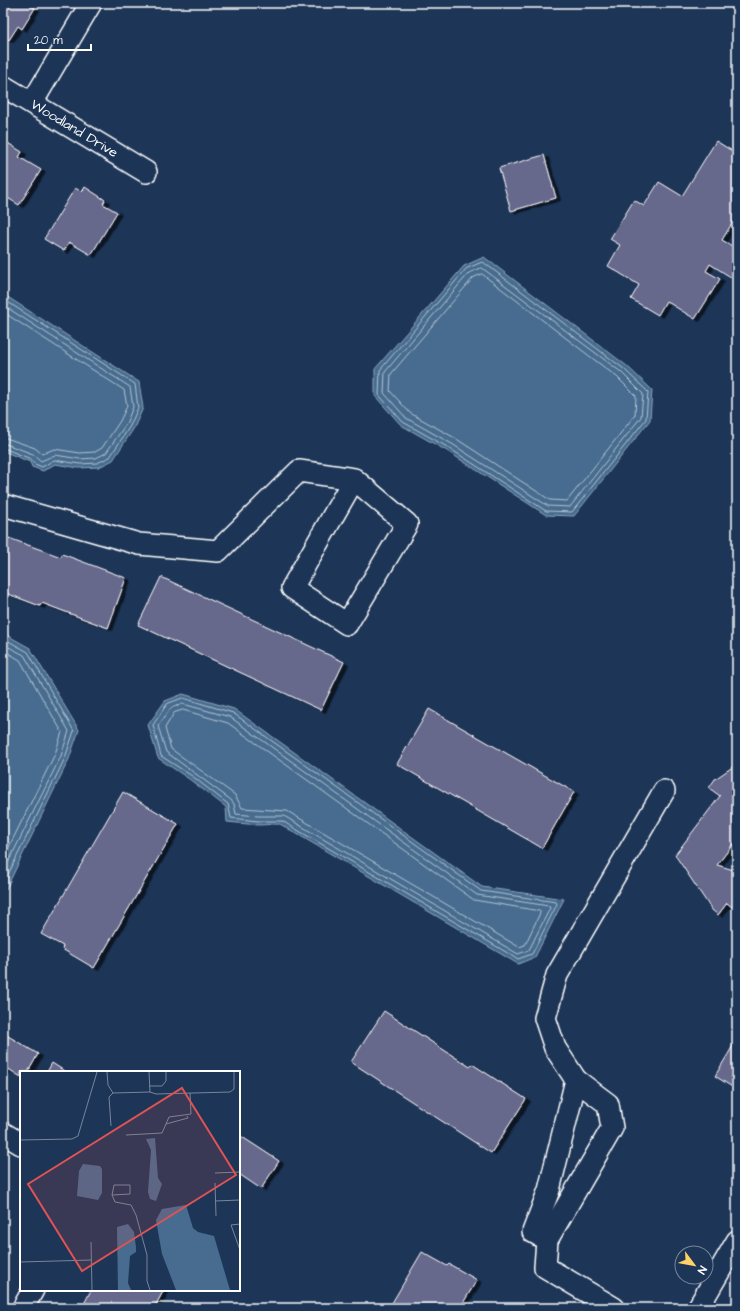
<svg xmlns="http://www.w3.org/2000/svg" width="740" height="1311" font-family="'Architects Daughter',sans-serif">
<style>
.water{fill:#476c8f;stroke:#91a7bc}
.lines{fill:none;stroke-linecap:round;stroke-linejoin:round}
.shore{stroke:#b5c4d2;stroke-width:1}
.building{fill:#66678c;stroke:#fff;filter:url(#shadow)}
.minor-casing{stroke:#fff;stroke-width:24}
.minor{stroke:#1d3557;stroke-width:21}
.labels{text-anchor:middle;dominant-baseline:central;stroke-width:3;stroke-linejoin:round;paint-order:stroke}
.street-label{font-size:14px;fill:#fff;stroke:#1d3557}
.inset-road{fill:none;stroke:#77869a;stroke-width:1}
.view{fill:#de5353;fill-opacity:0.15;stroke:#de5353;stroke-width:2}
.inset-edge{fill:none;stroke:#fff;stroke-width:2}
</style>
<defs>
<filter id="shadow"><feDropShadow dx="4.5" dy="2.5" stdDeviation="0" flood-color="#0009"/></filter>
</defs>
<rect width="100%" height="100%" fill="#1d3557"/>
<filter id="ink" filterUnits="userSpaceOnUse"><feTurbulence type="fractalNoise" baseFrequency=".025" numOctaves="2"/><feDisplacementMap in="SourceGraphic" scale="8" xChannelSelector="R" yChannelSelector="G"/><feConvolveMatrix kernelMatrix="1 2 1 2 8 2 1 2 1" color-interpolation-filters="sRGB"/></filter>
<g filter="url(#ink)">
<path class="water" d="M484 257 627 366 652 390 650 420 574 516 546 515 447 451 401 425 375 396V369L464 266Z
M3 294 139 382 143 408 134 428 113 460 99 467 79 468 55 464 43 471 32 467 30 462 3 451Z
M3 633 30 648 79 730 69 759 6 889H3Z
M183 694 234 709 482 887 564 899 535 957 518 964 280 824 258 825 227 822 226 807 189 779 158 758 148 725 165 701Z"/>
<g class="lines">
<path class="shore" d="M483 262 624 369 648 392 646 419 572 512 546 511 449 448 403 422 379 395 380 370 466 269Z
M482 268 621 372 643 394 641 417 570 507 548 506 452 444 406 418 384 393 385 372 469 273Z
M482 274 617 377 636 396 635 415 567 501 550 500 455 438 410 413 390 391 391 374 473 278Z
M3 299 135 384 138 408 130 426 110 457 97 463 80 464 54 460 42 467 35 464 31 459 3 448
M3 305 130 387 133 407 126 424 106 453 96 458 80 459 55 455 41 461 33 454 3 443
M3 312 124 390 127 406 120 421 102 448 95 452 80 453 54 449 42 454 35 448 3 437
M3 638 28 652 74 731 65 758 3 885
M3 644 24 655 69 731 61 756 3 873
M3 650 20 660 62 732 55 754 3 859
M183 698 233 713 481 891 556 902 557 904 532 954 518 959 282 821H258L231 818 228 804 192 776 161 756 153 725 167 704Z
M183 704 230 717 477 895 549 906 550 908 529 950 518 954 284 816H258L236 814 234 804 231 800 166 752 158 726 171 708Z
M183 710 228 723 474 900 540 911V913L525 945 519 947 287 811 242 808 235 795 171 749 165 728 174 713Z"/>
</g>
<path class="building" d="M3 3H31L30 5 35 8 22 29 18 26 9 40 3 36Z
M3 140 22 152 19 157 41 170 19 205 3 195Z
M716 141 737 154V215L722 240 737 249V281L710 264 706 271 720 279 695 319 666 301 658 315 631 299 639 285 608 266 620 245 610 239 634 200 644 206 659 182 682 196Z
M544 155 556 198 511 211 499 168Z
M85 187 105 200 103 204 117 212 91 255 69 242 64 251 44 239 75 188 82 192Z
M3 536 61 557 62 554 126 578 108 628 42 603 40 606 3 592Z
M161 577 344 662 321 710 138 625Z
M429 709 574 792 542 848 397 764Z
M737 764V839L717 865 737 871V911L727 903 718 915 712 910 675 855 720 796 709 788 715 779Z
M123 792 178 824 94 968 62 949 63 946 41 934Z
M384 1011 470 1067 472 1064 526 1099 491 1153 351 1062Z
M3 1033 38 1054 28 1072H21V1077L7 1068 3 1075Z
M737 1039V1090L715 1076Z
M52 1063 66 1072H47Z
M239 1135 279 1161 261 1189 239 1174Z
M422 1252 447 1266 449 1264 477 1280 460 1308H389Z
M91 1290H164L154 1308H82Z"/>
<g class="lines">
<defs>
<g id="minor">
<path id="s1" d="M3 86 146 172"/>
<path d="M32 103 91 3"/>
<path d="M3 505 139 544 218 551 299 471 354 479 407 524 347 624 292 588 354 479"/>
<path d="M3 1133 21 1144"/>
<path d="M547 1240 533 1232 549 1190 576 1080"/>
<path d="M23 1308 33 1290"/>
<path d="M614 1308 545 1267 547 1240 612 1128 608 1104 576 1080 555 1048 545 1018 557 975 664 791"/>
<path d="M698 1308 737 1241"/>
</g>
</defs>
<use href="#minor" class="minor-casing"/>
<use href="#minor" class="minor"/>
</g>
</g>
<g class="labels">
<g class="street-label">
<text stroke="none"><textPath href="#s1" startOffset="83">Woodland Drive</textPath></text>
</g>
</g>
<g transform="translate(20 1071)">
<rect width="220" height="220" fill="#1d3557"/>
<path d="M135 67 138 107 142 113 136 130 130 128 128 121 131 79 126 68ZM63 93 80 95 82 98V122L78 129 57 125 59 100ZM166 134 173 157 178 161 194 165 210 219H156L142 183 136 149 142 138ZM108 153 114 161 116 176V181L110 185 108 212 111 219H98L97 156Z" fill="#476c8f"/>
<path class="inset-road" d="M87 1 88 14 93 22 130 21 136 23 210 21 214 18V1M129 1 130 21M129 15H142L146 10V1M146 53 168 47 167 45M91 55 89 26 93 22M106 64 142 62 149 46 171 43 170 22M0 69 52 68 58 65 77 1M195 102 220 101M195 112 196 145M92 124 110 123V114H94L92 124 95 131 111 134 116 144 127 184V210L130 219M195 130 220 129M220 153 211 154 220 179M71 171 72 219M0 191 72 189"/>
<path class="view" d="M162 17 216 104 62 200 8 113Z"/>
<rect width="220" height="220" class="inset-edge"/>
</g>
<rect width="740" height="1311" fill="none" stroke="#1d3557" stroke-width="16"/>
<rect x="8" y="8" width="724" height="1295" fill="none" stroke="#fff" stroke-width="1.5" filter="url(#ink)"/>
<g transform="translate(694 1265) rotate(122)"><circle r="19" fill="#1d3557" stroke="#77869a"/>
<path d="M0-3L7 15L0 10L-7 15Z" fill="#ffd166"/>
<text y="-6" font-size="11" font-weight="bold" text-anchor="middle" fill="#ffffff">N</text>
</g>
<path d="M28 44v6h63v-6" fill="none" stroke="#ffffff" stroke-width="2"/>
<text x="34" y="44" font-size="12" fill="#ffffff" stroke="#1d3557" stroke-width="3" paint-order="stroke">20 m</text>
</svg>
